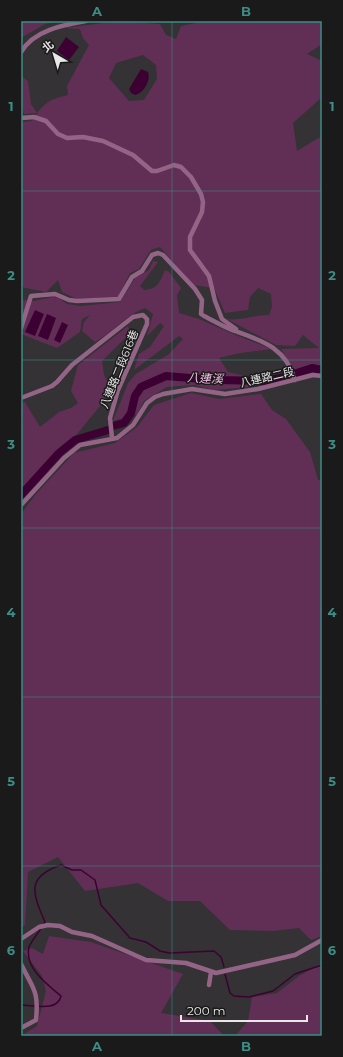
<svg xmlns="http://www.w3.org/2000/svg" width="343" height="1057" font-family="Montserrat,'Noto Sans TC',sans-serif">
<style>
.green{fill:#612f55;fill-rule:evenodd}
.water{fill:#3d0033}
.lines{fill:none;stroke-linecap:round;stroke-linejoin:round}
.stream{stroke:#3d0033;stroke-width:1.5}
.river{stroke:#3d0033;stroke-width:8}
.minor{stroke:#946487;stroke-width:4.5}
.grid{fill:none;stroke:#3b8d86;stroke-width:1;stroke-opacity:0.55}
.labels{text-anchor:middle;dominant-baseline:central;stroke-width:3;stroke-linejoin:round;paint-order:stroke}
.street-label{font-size:11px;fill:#e9e7e8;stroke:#1b1a1b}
.water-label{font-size:12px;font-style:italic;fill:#f4bae4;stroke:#1b1a1b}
.neatline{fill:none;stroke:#3b8d86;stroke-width:1.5}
.grid-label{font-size:13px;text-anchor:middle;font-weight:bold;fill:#3b8d86}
</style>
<rect width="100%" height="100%" fill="#343234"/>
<path class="green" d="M21 21H60L45 24 21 38Z
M118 21 160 24 166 35 176 39 181 26 206 21H322V44L307 54 322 61V97L293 123 297 151 322 136V368L313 364 294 370 281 349 319 348 303 335 295 346 276 345 227 319C241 321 254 315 269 315L272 307 271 294 258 288 250 297 248 310 225 313 214 288 193 285 160 247 151 250 139 269 130 273 118 297 77 299 62 292 58 280 46 292 21 287V122L32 121C44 103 47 100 68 95L67 86 89 45 83 38 80 29 65 28ZM143 55 156 65 157 79 144 100 129 101 109 78 116 63Z
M21 76 28 81 31 104 37 113 24 114 21 106Z
M153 261 158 262 140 286 144 290C158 289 160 282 165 270L169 272 181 288 177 295 179 313 199 319 238 336 272 349 240 353 219 358 228 372 248 377V387L214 390 194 385 167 387 144 401 137 414 113 421 128 383 136 374 169 354 183 339 179 336 134 370 139 354 150 347 164 326 160 323 147 336 153 314 145 308C126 315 113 332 95 342L82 331 84 322 90 315 82 319 80 332 57 348 21 334V300L34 301 53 297 59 298 67 304 81 306 120 302 135 278 149 270Z
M128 326 130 333 102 361 104 375 112 391 78 433 54 456 21 491V422H23L21 403 25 402 40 427 59 412 71 408 78 403 71 391 78 365Z
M191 393 219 399 261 394 272 410 286 419 310 452 318 480H322V936L311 940 299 928 273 931 230 930 200 901H168L138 883 85 891 58 857 28 872 25 925 21 927V514L36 494 74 453 115 443 137 427 154 405Z
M49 936 91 942 183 974 161 1013 210 1021 224 1036H21L37 1026 46 991 42 976 23 951 32 948 43 954Z
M322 963V1036H235L248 1021 252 997 277 993 299 976Z"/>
<path class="water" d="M66 37 79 47 69 60 57 51Z
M141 69 148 72C151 80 144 93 135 95L131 93 129 89Z
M35 310 44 314 35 336 25 332Z
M47 314 56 318 48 340 38 336Z
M62 322 68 325 60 343 54 340Z"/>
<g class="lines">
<path class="stream" d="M43 925 45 922C33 894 25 877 61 865L72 870H81L95 880 101 905 130 938 146 942 160 951 169 953 214 951 221 957 224 967
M225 974 230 993 234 996 249 997 273 991 295 974 322 965
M21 1005C33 1005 58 1012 61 996 48 985 24 968 29 947 31 941 38 934 41 928"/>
<path class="river" d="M113 426 124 423 131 413 135 396 141 387 166 376 215 380 265 381 285 377 312 368 322 370
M21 495 59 453 75 440 108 430"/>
<path class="minor" d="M21 52C34 30 63 25 86 21
M21 118 34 117 46 121 58 134 67 138 83 137 103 141 133 155 152 171H157L174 165 181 167 191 177 201 194 203 202 202 212 190 237V250L209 276 215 301 222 319 236 329
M21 328 31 296 55 294 69 300 77 301 119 299 132 277 142 271 152 255 158 253 163 255 195 289 202 300 201 314 204 316C214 321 225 328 235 331 263 341 286 348 295 380
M21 398 52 386 57 382 72 365 133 317 143 315 147 319V324L118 390 110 418 112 438
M21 505 64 458 80 445 117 438 133 425 147 403 155 397 163 394 192 389 225 394 258 389 313 375 322 376
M21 939 39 927 48 925 60 926 72 932 92 936 146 960 186 963 216 973 295 955 322 940
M21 964C33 989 39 990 36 1020L21 1028
M209 985 211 972"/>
</g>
<path class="grid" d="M172 21V1036M21 191H322M21 360H322M21 528H322M21 697H322M21 866H322"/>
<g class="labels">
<g class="street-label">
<text transform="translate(119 369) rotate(-68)">八連路二段616巷</text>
<text transform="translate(267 377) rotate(-13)">八連路二段</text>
</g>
<g class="water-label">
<text transform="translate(205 378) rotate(3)">八連溪</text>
</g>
</g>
<rect width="343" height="1057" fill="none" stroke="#1b1a1b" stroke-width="44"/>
<g transform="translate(54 54) rotate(322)" stroke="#1b1a1b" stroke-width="3" paint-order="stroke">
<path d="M0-3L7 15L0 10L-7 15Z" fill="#e9e7e8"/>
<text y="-6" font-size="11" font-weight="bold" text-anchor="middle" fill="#e9e7e8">北</text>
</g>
<path d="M181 1015v6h126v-6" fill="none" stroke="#e9e7e8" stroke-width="2"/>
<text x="187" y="1015" font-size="12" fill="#e9e7e8" stroke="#1b1a1b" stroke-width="3" paint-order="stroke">200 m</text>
<rect x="22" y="22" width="299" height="1013" class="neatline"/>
<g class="grid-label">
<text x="97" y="16">A</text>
<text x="246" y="16">B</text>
<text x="11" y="111">1</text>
<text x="332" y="111">1</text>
<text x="11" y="280">2</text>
<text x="332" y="280">2</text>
<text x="11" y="449">3</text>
<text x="332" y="449">3</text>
<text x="11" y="617">4</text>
<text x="332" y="617">4</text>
<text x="11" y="786">5</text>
<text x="332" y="786">5</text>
<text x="11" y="955">6</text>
<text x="332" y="955">6</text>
<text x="97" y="1051">A</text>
<text x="246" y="1051">B</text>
</g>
</svg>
